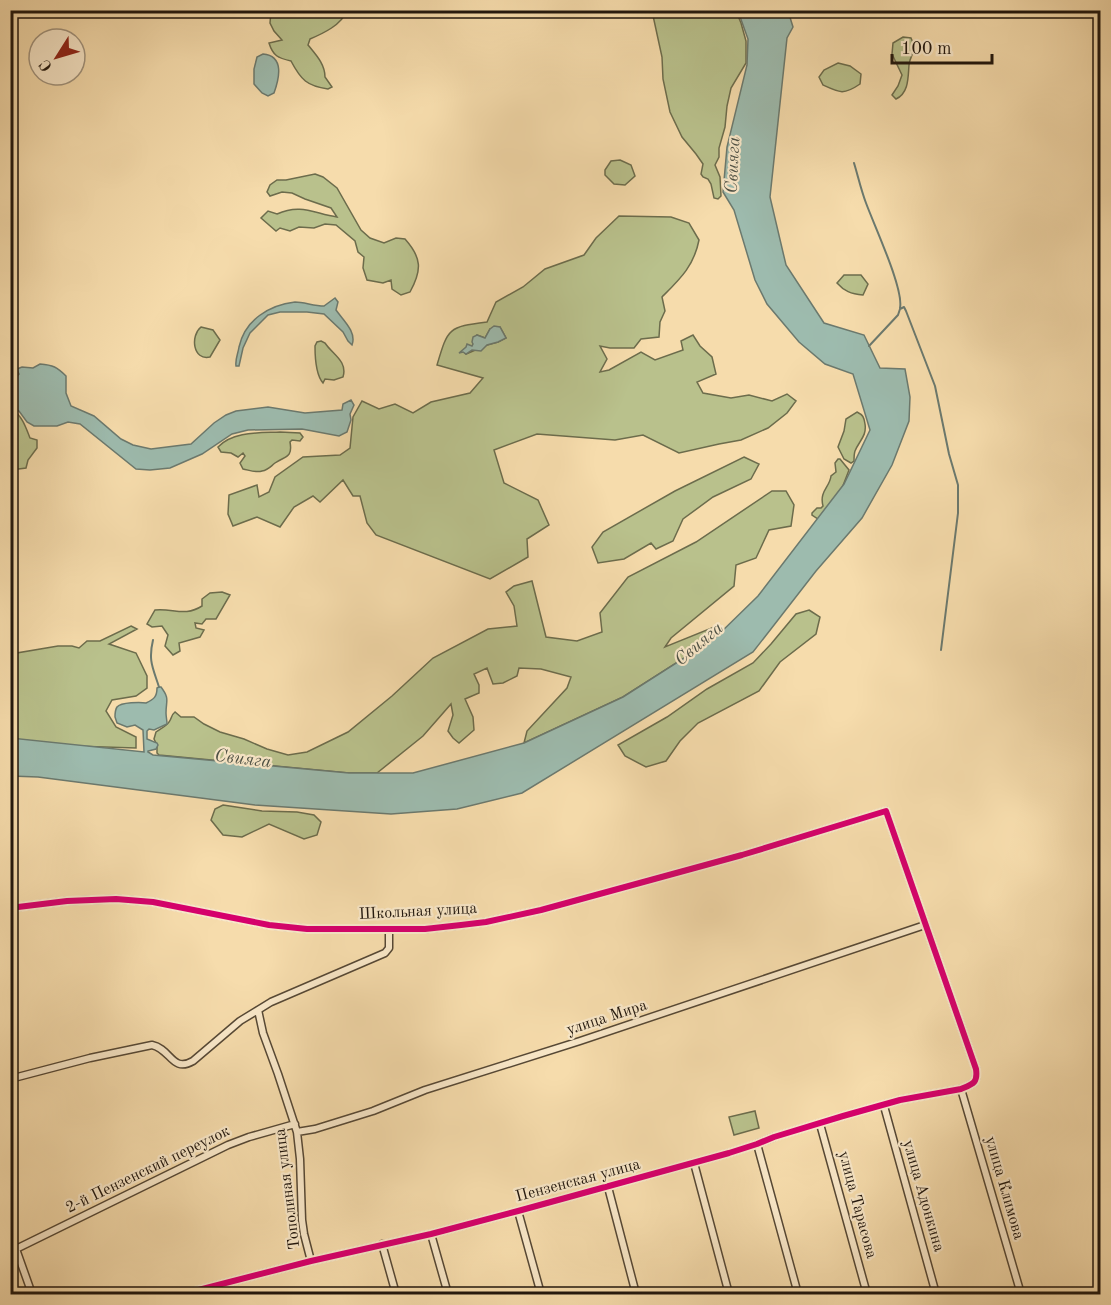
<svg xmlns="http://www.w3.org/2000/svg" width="1111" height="1305" font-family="'Old Standard TT',serif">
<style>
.green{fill:#b9c18c;stroke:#6c6c4c;stroke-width:1.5;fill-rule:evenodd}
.water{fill:#9dbbae;stroke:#6b796e;stroke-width:1.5}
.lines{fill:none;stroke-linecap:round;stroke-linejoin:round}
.stream{stroke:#6b796e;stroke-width:2}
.street-casing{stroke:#564835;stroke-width:9}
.street{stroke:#f9e8c9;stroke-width:6}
.cycleway-casing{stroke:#f9e8c9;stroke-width:10}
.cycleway{stroke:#d6006c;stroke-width:6}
.labels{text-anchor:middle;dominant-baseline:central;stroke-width:4.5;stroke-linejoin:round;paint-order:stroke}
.street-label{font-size:16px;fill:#20160d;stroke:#f9e8c9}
.water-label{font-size:18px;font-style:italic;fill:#4c5045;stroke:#f9e8c9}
</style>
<rect width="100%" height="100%" fill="#f6dcac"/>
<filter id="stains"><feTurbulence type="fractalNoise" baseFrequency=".00333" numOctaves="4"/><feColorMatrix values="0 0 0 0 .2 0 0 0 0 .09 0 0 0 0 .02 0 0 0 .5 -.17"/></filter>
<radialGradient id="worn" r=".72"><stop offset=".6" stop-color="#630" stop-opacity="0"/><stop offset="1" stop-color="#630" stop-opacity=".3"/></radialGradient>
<path class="green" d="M271 11H347C341 25 324 33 310 39L308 45C316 55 325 64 325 77L332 87 328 89C307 86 301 80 291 61 278 58 273 56 269 43L282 40 274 31 270 23Z
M652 11H736L741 23 746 41V63L731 88 727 106 725 127 719 148V157L715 165 720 177 721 196 718 199 714 198 711 184 708 179 703 177 701 174 703 164 696 154 682 137 670 112 663 79 662 57Z
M903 37 911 38C918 51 910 54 909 65 908 77 909 93 896 99L892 95 898 86 902 75 892 54 893 43Z
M838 63 850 66 861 74 860 84C844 95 840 93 823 85L819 77 824 70Z
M620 160 631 165 635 176 625 185 614 184 605 175V170L611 161Z
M315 174 323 177 337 188 361 230 370 238 384 243 396 238 405 239C422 258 422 270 410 292L401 295 392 289 391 280 383 283 367 280 363 268 364 257 358 252 355 241 336 225 325 224 314 228 299 227 290 231 280 228 276 231 261 218 268 211 277 214C301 203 315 214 337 217L331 208 305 199 292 193 282 192 270 196 267 192 270 185 277 180H286Z
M619 216 671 217 689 223 699 240C694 266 680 279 662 297L665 311 660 322 659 337 641 339 634 348H610L600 346 607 359 600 372 609 370 641 352 655 360 683 350 681 341 693 335 700 346 712 357 716 374 697 382 703 393 731 398 749 395 772 401 787 394 796 401 787 413 768 428 741 440 719 444 679 453 643 435 615 440 537 434 494 450 504 483 538 500 549 525 527 539 528 557 490 579 376 535 367 523 360 496H353L343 480 320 502 313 496 294 507 280 527 257 517 233 526 228 514 229 495 257 485 259 497 269 492 275 477 303 457 340 455 350 448 353 417 362 401 379 409 395 404 413 413 431 402 470 393 483 378 437 365C448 328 448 327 487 322L496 302 523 287 545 269 584 255 596 238ZM500 327 506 338 498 342 487 345 466 354 463 351 469 346 472 347 477 335 485 338 490 329Z
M844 275H861L868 284 863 295C851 294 844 291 837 283Z
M201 327 213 330 220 340 210 357C193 361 190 336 201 327Z
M321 341 325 343C332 354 348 361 343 377L334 380 325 379 323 383C316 375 315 357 315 346L317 342Z
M11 408C22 416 25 425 30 438L37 440V448L28 460 26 468 11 470Z
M857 412C863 415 864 417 865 424 867 436 859 441 855 451 854 454 854 458 854 461L851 463 844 459 838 447 844 431 846 419Z
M280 432 300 433 303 437 300 441 292 440 290 442C293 458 285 456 275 463 270 467 268 470 262 471 256 473 249 470 243 469L240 463 245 456 243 453 238 457 231 453 221 452 218 447C233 431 260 433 280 432Z
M744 457 759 464 751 479 713 497 683 519 673 541 656 549 651 543 624 559 598 563 592 547 603 532 675 491Z
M838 459H840L849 470 839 496 818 519 812 515V513L817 508H821L823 506C819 491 830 487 831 476L836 472 835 463Z
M772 491H786L794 505 791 526 769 530 756 558 736 565 734 586 671 638 665 647 719 625 714 639 623 697 524 743 527 731 567 688 571 677 541 669 519 668 517 676 503 683 493 684 487 668 474 674 479 685V693L465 699 473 717 474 730 459 743 453 738 448 731 453 715 451 704 423 736 377 773H349L159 755 157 753V745L154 739 156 732C160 729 167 726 169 722 172 718 171 715 175 712L181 717H194L204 724 220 732 244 739 267 749 288 755 307 752 348 732 392 696 433 658 488 629 517 626 514 606 506 592 514 586 532 581 546 637 577 641 602 632 600 613 628 577 696 542Z
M222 592 230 595 216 619H206L202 624 195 623 196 628 204 630 200 637 179 643 180 651 173 655 165 646 168 635 162 626 152 627 147 624 155 610C173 608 185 617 202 606V599L210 593Z
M809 610 820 617 816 634 780 662 759 691 698 723 680 741 666 761 646 767 625 756 618 745 667 717 707 689 753 663 771 644 796 614Z
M131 626 137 629 109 644 136 653 147 676V688L136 696 112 700 106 711 116 727 136 737V748L11 744V654L58 646H72L79 648 87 641H100Z
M223 805 262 811 297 812 314 815 321 822 317 835 304 839 269 824 242 837 223 835 211 820 215 809Z
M755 1111 759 1128 734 1135 729 1117Z"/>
<path class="water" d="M738 11H788L793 27 787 38 770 197 786 265 824 323 864 335 880 368 905 369 910 397 909 421 892 465 862 518 816 571 753 652 522 793 457 809 391 814 255 805 38 777 11 776V738L144 752 143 730 135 725 127 727 117 723 115 717C115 714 115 710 117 707 121 702 141 702 146 703 154 699 157 697 157 688L159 687H161C170 699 166 700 166 713 166 717 167 720 167 724L154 730 149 729 147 731V739L157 743 158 745 156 749 148 751V752L153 755 349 773H413L524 743 623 697 714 639 758 596 844 484 870 430 853 374 825 364 799 342 767 304 755 280 734 210 723 192 727 147 747 65 748 39Z
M263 54C285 56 279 79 274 93L268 96 262 93 254 84V69L257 57Z
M335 298 338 302 336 310C343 320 357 332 352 345L348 341 343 332 324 314 307 312H280L268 315 250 333 243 348 239 366H236C235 359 238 354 239 347 245 320 269 305 295 302 304 302 314 306 324 306Z
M494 326 500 327 506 338 498 342 487 345 481 351 472 350 466 354 463 352 459 353 466 347 467 344 472 346 473 344 472 342 473 337 477 335 485 338 490 329Z
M40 364C53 365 57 367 66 376V393L71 406 94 416 121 439 133 445 151 449 191 444 214 423 226 415 236 411 268 407 305 413 342 410 343 404 351 400 354 405 350 414 351 420 347 432 339 436 302 429 248 430 232 434 202 454 170 468 150 470 136 469 80 424 68 422 57 426H34L27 422 19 411 11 406V383L19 374 17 369 22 367 33 368Z"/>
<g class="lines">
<path class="stream" d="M854 163C858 176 861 190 866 203 874 225 904 289 900 308
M869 346 898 315 900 309 904 307 906 311 935 386 949 454 958 485V513L941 650
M153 640C148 661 153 668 159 687"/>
<defs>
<path id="street" d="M10 908 67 901 116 899 153 902 269 925 307 929H425L461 925 486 922 541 910 742 855 886 811 976 1069C978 1083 973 1084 961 1089L900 1100 843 1116 774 1137 757 1144 729 1153 518 1211 431 1234 311 1261 183 1294
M258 1010 263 1033 278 1074 297 1132 300 1159 302 1220 304 1234 311 1261
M10 1079 90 1058 152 1045C171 1049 172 1073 193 1061L240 1021 271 1002 385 953 389 948V929
M961 1089 1021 1294
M884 1106 936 1294
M820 1124 867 1294
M297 1132 315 1129 373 1111 425 1090 580 1041 925 925
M757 1144 798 1294
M694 1163 729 1294
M608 1187 636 1294
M518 1211 541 1294
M431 1234 448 1294
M382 1244 396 1294
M32 1294 16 1249 228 1145 249 1137 295 1124"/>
</defs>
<use href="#street" class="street-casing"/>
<use href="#street" class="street"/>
<defs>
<path id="cycleway" d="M10 908 67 901 116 899 153 902 269 925 307 929H425L461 925 486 922 541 910 742 855 886 811 976 1069C978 1083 973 1084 961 1089L900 1100 843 1116 774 1137 757 1144 729 1153 518 1211 431 1234 311 1261 183 1294"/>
</defs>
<use href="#cycleway" class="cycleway-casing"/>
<use href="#cycleway" class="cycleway"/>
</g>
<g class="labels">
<g class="street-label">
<text transform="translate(418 912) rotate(-3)">Школьная улица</text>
<text transform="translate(607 1018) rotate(-18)">улица Мира</text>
<text transform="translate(148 1170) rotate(-26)">2-й Пензенский переулок</text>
<text transform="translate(578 1181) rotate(-15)">Пензенская улица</text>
<text transform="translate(1004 1188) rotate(74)">улица Климова</text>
<text transform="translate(288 1189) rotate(-97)">Тополиная улица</text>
<text transform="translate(923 1196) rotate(74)">улица Адонкина</text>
<text transform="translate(857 1205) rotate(75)">улица Тарасова</text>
</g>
<g class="water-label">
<text transform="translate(733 165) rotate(-87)">Свияга</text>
<text transform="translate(699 644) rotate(-40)">Свияга</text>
<text transform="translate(243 759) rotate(7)">Свияга</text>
</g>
</g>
<rect width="1111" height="1305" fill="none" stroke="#f6dcac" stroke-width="36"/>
<rect x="12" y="12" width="1087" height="1281" fill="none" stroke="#20160d" stroke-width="3"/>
<rect x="18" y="18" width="1075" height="1269" fill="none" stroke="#20160d" stroke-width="1.5"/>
<g transform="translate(57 57) rotate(233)"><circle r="28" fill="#f9e8c9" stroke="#a2947e" stroke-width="1.5"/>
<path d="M0-4.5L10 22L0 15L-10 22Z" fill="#8f2418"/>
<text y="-9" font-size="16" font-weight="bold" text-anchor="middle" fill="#20160d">С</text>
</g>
<path d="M892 54v9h100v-9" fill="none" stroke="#20160d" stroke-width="3"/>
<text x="901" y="54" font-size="18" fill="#20160d" stroke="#f9e8c9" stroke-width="4.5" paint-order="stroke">100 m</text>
<rect width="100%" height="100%" filter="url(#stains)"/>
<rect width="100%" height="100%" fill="url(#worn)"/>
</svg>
